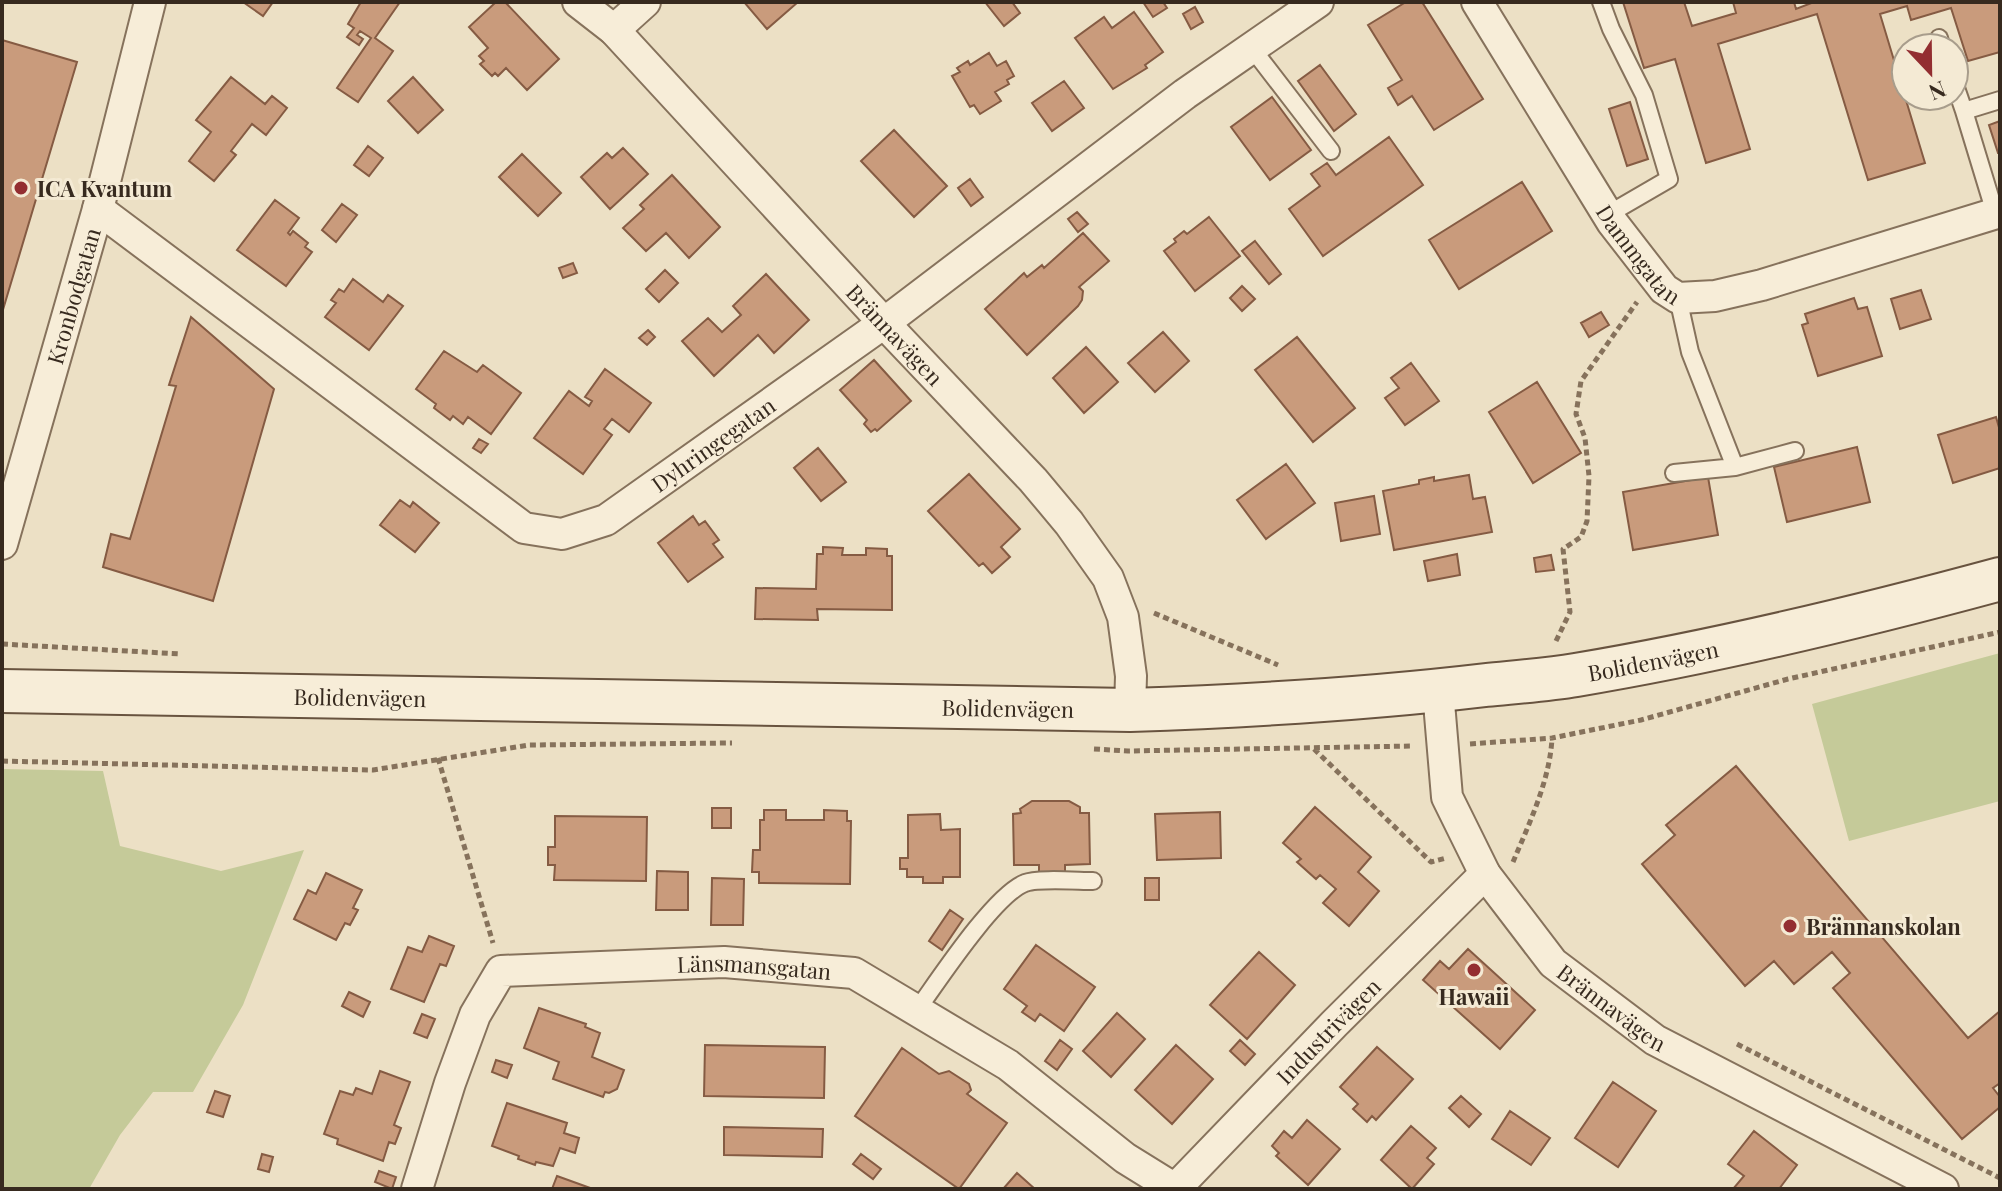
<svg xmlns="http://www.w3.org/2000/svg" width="2002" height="1191" font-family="'Playfair Display',serif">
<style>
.green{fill:#c5ca99}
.building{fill:#c99b7c;stroke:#855b43;stroke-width:2}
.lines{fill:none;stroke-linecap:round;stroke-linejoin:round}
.lane-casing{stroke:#86725c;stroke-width:20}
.street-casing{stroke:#86725c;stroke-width:34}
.secondary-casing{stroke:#68533f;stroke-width:46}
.path{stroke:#86725c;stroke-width:5;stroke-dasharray:6 4;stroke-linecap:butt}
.lane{stroke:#f7edd8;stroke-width:16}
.street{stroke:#f7edd8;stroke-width:30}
.secondary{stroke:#f7edd8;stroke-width:42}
.poi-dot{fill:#932e31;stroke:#f4ead4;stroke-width:3}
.labels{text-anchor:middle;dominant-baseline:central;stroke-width:6;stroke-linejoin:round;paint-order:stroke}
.poi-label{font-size:22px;font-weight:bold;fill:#372a1f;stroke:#f4ead4;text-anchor:start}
.street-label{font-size:22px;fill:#372a1f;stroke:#f4ead4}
</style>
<rect width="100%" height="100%" fill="#ece0c5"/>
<path class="green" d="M2000 653V801L1849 841 1812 704Z
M2 769 103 771 120 846 221 871 304 850 243 1005 193 1092H153L120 1135 89 1189H2Z"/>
<path class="building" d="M243 2H273L263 16Z
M361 2H400L375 38 393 51 358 102 337 88 371 38 360 31 357 35 363 39 359 45 347 37 354 28 348 24Z
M496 2H505L559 59 527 90 506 68 498 76 495 73 492 76 480 64 484 61 479 56 488 48 469 27Z
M744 2H798L767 29Z
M985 2H1012L1020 13 1004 26Z
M1143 2H1163L1167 8 1153 17Z
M1406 2H1422L1483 99 1434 130 1412 96 1398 105 1388 88 1402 80 1368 25Z
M1623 2H1684L1692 26 1736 13 1733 2H1794L1796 9 1814 2H2000V52L1968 61 1951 8 1911 20 1907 6 1880 14 1925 163 1868 180 1817 14 1718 44 1750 149 1706 163 1675 59 1644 68Z
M1195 7 1203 22 1191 29 1183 14Z
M1134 12 1163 52 1145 65 1147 68 1113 89 1075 38 1104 17 1112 28Z
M2 40 77 62 2 313Z
M989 53 997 66 1006 61 1014 76 1007 80 1009 84 995 92 1001 101 980 114 974 105 970 107 952 76 960 72 957 68 968 61 970 65Z
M1320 65 1356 114 1334 131 1298 81Z
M231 77 265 104 272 96 287 108 266 135 252 124 231 151 236 155 214 181 189 161 211 132 196 120Z
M413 77 443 110 418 133 388 101Z
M1064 81 1084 108 1052 131 1032 103Z
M1272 97 1311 150 1270 180 1231 127Z
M1630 102 1648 159 1627 166 1609 109Z
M2000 121V153H1998L1989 125Z
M894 130 947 186 914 217 861 161Z
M1389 137 1423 185 1323 256 1289 209 1320 186 1311 174 1327 163 1336 175Z
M368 146 383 158 369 176 354 165Z
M623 148 648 174 610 209 581 177 607 153 612 158Z
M522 154 561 193 538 216 499 177Z
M672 175 720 227 689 258 666 233 646 251 623 228 644 209 640 205Z
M970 179 983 197 971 206 958 188Z
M1522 182 1552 231 1459 289 1429 240Z
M275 200 299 218 288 233 290 235 293 231 308 243 305 247 312 252 286 286 237 250Z
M342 204 357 215 336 242 322 230Z
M1077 212 1088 224 1078 232 1068 219Z
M1209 217 1240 256 1195 291 1164 251 1176 242 1174 239 1184 231 1187 234Z
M1083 233 1109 261 1079 287 1083 291 1082 300 1078 306 1027 355 985 309 1024 273 1027 277 1042 265 1044 268Z
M1255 241 1281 274 1269 284 1242 251Z
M573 263 577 273 563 278 559 268Z
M665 270 678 283 659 302 646 289Z
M766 274 809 320 774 353 758 335 714 376 682 341 708 318 722 332 741 315 733 306Z
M353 279 383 302 388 295 403 306 369 350 325 317 336 303 331 300 339 289 344 292Z
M1242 286 1255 299 1242 311 1230 298Z
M1921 290 1931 319 1900 329 1891 299Z
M1854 298 1858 309 1867 307 1882 356 1818 376 1802 325 1808 323 1805 314Z
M1601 312 1609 325 1589 337 1581 323Z
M191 317 274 389 213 601 103 567 111 534 130 539 176 386 169 385Z
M648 330 655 337 647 345 639 338Z
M1163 332 1189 361 1155 392 1128 363Z
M1297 337 1355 408 1313 442 1255 370Z
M1086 347 1118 382 1084 413 1053 378Z
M444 351 477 372 483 365 521 393 491 434 468 417 463 424 453 416 450 420 434 408 436 404 416 389Z
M874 360 911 401 877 431 875 429 871 432 864 424 867 420 840 390Z
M1411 363 1439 401 1405 425 1385 398 1399 388 1391 378Z
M605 369 651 403 629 432 612 419 604 429 612 435 583 474 534 438 569 391 589 406 592 401 585 397Z
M1537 382 1581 453 1533 483 1489 412Z
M1996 417 2000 431V468L1953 483 1938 435Z
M479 439 488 444 481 453 473 448Z
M1857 447 1870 502 1787 522 1774 467Z
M818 448 846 482 821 501 794 468Z
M1286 464 1315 503 1266 539 1237 500Z
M969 474 1020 529 1001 547 1010 557 992 573 983 563 979 566 928 511Z
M1469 475 1473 499 1485 497 1492 532 1394 550 1383 491 1419 484V480L1434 477V481Z
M1708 477 1718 535 1633 550 1623 492Z
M1374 496 1380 534 1341 541 1335 503Z
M400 500 410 507 413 502 439 523 415 552 380 525Z
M693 516 699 525 705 521 719 540 713 544 723 557 688 582 658 543Z
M823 547 843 548 842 555H866V548L887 549V556H892V610L817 609 818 620 755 619 756 588 816 589 817 554H823Z
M1457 554 1460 575 1428 581 1424 561Z
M1551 555 1554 570 1536 572 1534 558Z
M1736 766 1968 1038 2000 1011V1083L1993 1088 2000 1097V1107L1962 1139 1833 988 1850 973 1832 952 1794 984 1774 961 1745 986 1642 864 1675 835 1666 825Z
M1032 801H1069L1080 807V813H1089L1090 864 1065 865V875H1039V865H1014L1013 814 1021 813 1020 809Z
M1315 807 1371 857 1358 872 1379 891 1349 926 1323 903 1336 889 1320 875 1316 879 1297 862 1301 859 1283 843Z
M712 808H731V828H712Z
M764 810H786V820H824V810L847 811V821H851L850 884 759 883V872H752L753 850H760V820H764Z
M1220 812 1221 858 1157 860 1155 814Z
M940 814 941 830 960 829V877H943V883H923V877H907V869H900V858H908V815Z
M555 816 647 817 646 881 554 880 555 865H548V847H555Z
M657 871 688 872V910H656Z
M326 873 362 890 353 908 358 910 350 925 345 923 336 940 294 919 308 890 316 894Z
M712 878 744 879 743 925H711Z
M1145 878H1159V900H1145Z
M950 910 963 919 942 950 929 941Z
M429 936 454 946 446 966 440 964 424 1002 391 989 408 947 422 952Z
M1036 945 1095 987 1064 1031 1040 1014 1035 1021 1022 1012 1027 1006 1004 989Z
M1468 949 1535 1010 1500 1049 1423 980 1440 961 1449 969Z
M1259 952 1295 985 1247 1039 1210 1005Z
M349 992 370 1002 363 1017 342 1006Z
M539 1008 586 1024 585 1027 600 1033 592 1057 624 1070 617 1089 609 1093 605 1092 603 1097 553 1079 559 1062 524 1048Z
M1117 1013 1145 1039 1111 1077 1083 1051Z
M422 1014 435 1019 427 1038 414 1033Z
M1060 1040 1072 1049 1057 1070 1045 1061Z
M1240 1040 1255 1054 1245 1065 1230 1051Z
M705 1045 825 1047 824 1098 704 1096Z
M1176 1045 1213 1079 1172 1124 1135 1090Z
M1377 1047 1413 1079 1376 1120 1372 1116 1367 1122 1353 1109 1358 1104 1340 1087Z
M902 1048 939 1074 949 1071 969 1084 971 1090 967 1094 1007 1123 959 1189 855 1116Z
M496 1060 512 1065 507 1078 492 1072Z
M380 1071 410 1082 394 1125 401 1128 395 1144 389 1142 383 1161 337 1144 338 1139 324 1134 340 1091 353 1095 356 1088 372 1094Z
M1613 1082 1656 1111 1618 1167 1575 1138Z
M215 1091 230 1096 223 1117 207 1112Z
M1461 1096 1481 1114 1469 1127 1449 1108Z
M507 1103 567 1123 564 1133 579 1138 575 1153 560 1148 553 1166 536 1162 535 1165 518 1159 519 1156 492 1146Z
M1510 1111 1550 1138 1531 1165 1492 1139Z
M1307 1120 1340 1149 1308 1185 1276 1156 1279 1153 1272 1146 1284 1131 1292 1138Z
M1411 1126 1436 1148 1427 1158 1434 1164 1412 1189 1381 1160Z
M724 1127 823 1129 822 1157 724 1155Z
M1754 1131 1797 1165 1779 1189H1733L1744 1176 1728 1164Z
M262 1154 273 1157 269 1172 258 1169Z
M861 1154 881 1169 873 1179 853 1164Z
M379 1171 396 1177 392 1189 375 1182Z
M1017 1173 1035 1189H1003Z
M557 1176 593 1189H552Z"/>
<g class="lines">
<defs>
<path id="lane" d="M1601 2 1611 29 1644 95 1669 179 1607 215
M1939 38 1942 48
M1251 47 1331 151
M1954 82 1964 111
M1995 213 1964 111 2000 100
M1678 298 1690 352 1735 467 1795 451
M1674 473 1735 467
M917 1010C938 981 994 895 1025 883 1037 878 1078 881 1093 881"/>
<g id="street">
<path id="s1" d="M578 2 614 30 884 323 1033 480 1069 523 1108 578 1123 617 1131 676 1130 710"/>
<path id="s2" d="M1477 2 1612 222 1664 289 1678 298 1715 296 1762 285 2000 212"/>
<path d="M614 30 645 2"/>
<path id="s3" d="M98 209 524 528 562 534 606 520 884 323 1185 94 1318 2"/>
<path id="s4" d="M2 544 98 209 150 2"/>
<path id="s5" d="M1438 691 1447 797 1485 874 1553 963 1655 1040 1943 1189"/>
<path id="s6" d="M417 1189 450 1083 475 1015 501 971 724 962 854 973 1008 1065 1125 1158 1175 1189 1334 1024 1485 874"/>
</g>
<g id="secondary">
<path id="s7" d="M2 691 1130 710C1249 706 1367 699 1486 685 1516 682 1546 680 1576 675 1719 651 1860 617 2000 579"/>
</g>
</defs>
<use href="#lane" class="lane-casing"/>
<use href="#street" class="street-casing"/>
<use href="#secondary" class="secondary-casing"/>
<path class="path" d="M1154 613 1278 665
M1556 641 1570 612 1563 549 1581 537 1587 521 1589 476 1585 438 1576 414 1581 381 1637 302
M2 644 181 654
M1470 744 1552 738 1641 720 1788 679 2000 632
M1094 749 1128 751 1412 746
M1314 749 1431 862 1446 858
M438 758 493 943
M2 761 373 770 529 745 732 743
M1513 862C1529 824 1550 780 1552 738
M1737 1044 2000 1178"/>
<use href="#lane" class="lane"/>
<use href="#street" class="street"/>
<use href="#secondary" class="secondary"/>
</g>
<g class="poi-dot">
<circle cx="21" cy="188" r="8"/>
<circle cx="1790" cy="926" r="8"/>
<circle cx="1474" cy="970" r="8"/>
</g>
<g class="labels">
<g class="poi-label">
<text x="37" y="188">ICA Kvantum</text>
<text x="1806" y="926">Brännanskolan</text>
<text x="1474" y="996" text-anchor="middle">Hawaii</text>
</g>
<g class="street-label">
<text stroke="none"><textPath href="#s2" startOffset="300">Dammgatan</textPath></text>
<text stroke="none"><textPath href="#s4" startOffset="258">Kronbodgatan</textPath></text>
<text stroke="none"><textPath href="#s1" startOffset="460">Brännavägen</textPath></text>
<text stroke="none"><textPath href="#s3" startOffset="748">Dyhringegatan</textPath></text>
<text stroke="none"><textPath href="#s7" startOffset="1654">Bolidenvägen</textPath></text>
<text stroke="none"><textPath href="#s7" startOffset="358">Bolidenvägen</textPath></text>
<text stroke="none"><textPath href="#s7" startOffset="1006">Bolidenvägen</textPath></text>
<text stroke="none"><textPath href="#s6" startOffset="488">Länsmansgatan</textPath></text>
<text stroke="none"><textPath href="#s5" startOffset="378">Brännavägen</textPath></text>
<text stroke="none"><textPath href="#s6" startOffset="1196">Industrivägen</textPath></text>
</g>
</g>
<rect width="2002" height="1191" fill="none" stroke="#372a1f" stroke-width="8"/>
<g transform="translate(1930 72) rotate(158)"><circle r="38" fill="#f4ead4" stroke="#a89d8c" stroke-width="2"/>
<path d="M0-6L14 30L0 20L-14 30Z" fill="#932e31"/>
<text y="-12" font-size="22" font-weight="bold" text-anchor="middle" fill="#372a1f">N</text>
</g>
</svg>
